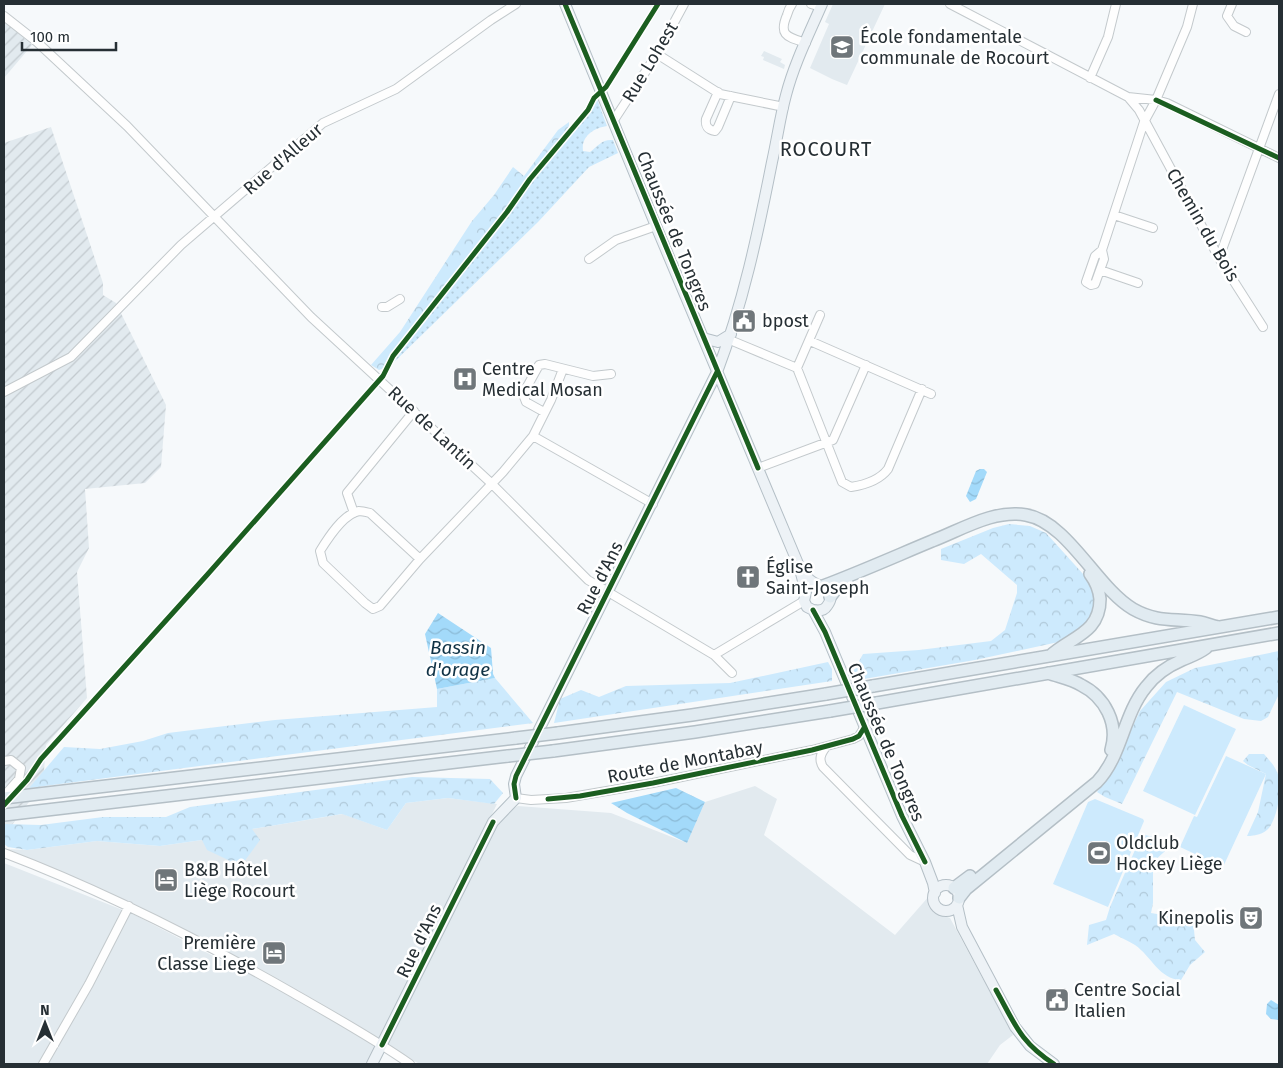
<svg xmlns="http://www.w3.org/2000/svg" width="1283" height="1068" font-family="'Fira Sans',sans-serif">
<style>
.built{fill:#e2eaef}
.industrial{fill:url(#industrial-furrows)}
.grass{fill:url(#grass-dots)}
.forest{fill:url(#forest-crowns)}
.garden{fill:#cdeafd}
.water{fill:url(#water-waves)}
.lines{fill:none;stroke-linecap:round;stroke-linejoin:round}
.minor-casing{stroke:#c3c9cc;stroke-width:10}
.major-casing{stroke:#b4bfc6;stroke-width:12}
.highway-casing{stroke:#b4bfc6;stroke-width:14}
.minor{stroke:#fefefe;stroke-width:8}
.major{stroke:#edf2f6;stroke-width:10}
.highway{stroke:#e1ebf1;stroke-width:11}
.highway-bridge-casing{stroke:#b4bfc6;stroke-width:14;stroke-linecap:butt}
.highway-bridge{stroke:#e1ebf1;stroke-width:11}
.cycleway-casing{stroke:#fff;stroke-width:8}
.cycleway{stroke:#1b5e20;stroke-width:5}
.labels{text-anchor:middle;dominant-baseline:central;stroke-width:5;stroke-linejoin:round;paint-order:stroke}
.poi-label{font-size:18px;fill:#262f34;stroke:#fff;text-anchor:start}
.street-label{font-size:18px;fill:#262f34;stroke:#fff}
.water-label{font-size:19px;font-style:italic;fill:#103245;stroke:#fff}
.quarter-label{font-size:20px;letter-spacing:1px;fill:#262f34;stroke:#fff}
</style>
<defs>
<pattern id="industrial-furrows" width="10" height="10" patternUnits="userSpaceOnUse" patternTransform="scale(1.25)"><rect width="10" height="10" fill="#e2eaef"/><path d="M-1 1l2-2M0 10L10 0M9 11l2-2" fill="none" stroke="#c2c9ce"/></pattern>
<pattern id="grass-dots" width="8" height="8" patternUnits="userSpaceOnUse" patternTransform="scale(1.25)"><rect width="8" height="8" fill="#cdeafd"/><path d="M2 2h.1M6 6h.1" fill="none" stroke="#b0c9d9" stroke-width="1.8" stroke-linecap="round"/></pattern>
<pattern id="forest-crowns" width="20" height="18" patternUnits="userSpaceOnUse" patternTransform="scale(1.25)"><rect width="20" height="18" fill="#cdeafd"/><path d="M2 6a3 3 0 1 1 6 0M12 15a3 3 0 1 1 6 0" fill="none" stroke="#b0c9d9"/></pattern>
<pattern id="water-waves" width="16" height="10" patternUnits="userSpaceOnUse" patternTransform="scale(1.25)"><rect width="16" height="10" fill="#a3dafa"/><path d="M0 5q4-4 8 0t8 0" fill="none" stroke="#8cbbd7"/></pattern>
</defs>
<rect width="100%" height="100%" fill="#f6f9fb"/>
<path class="built" d="M833 4H885L847 85 832 79 810 68 829 24 825 22Z
M764 51 782 59 780 62 785 65 784 69 763 60 764 57 761 56Z
M755 786 777 799 764 835 895 935 930 895 937 913 950 918 1013 1035 1000 1045 987 1064H420L382 1045 496 824 506 813 518 806 611 813 687 843 705 802Z
M448 798 497 804 368 1064H4V863L133 914 240 970 244 963 5 849 27 850 97 841 160 846 202 840 252 829 343 814 387 830 406 803Z"/>
<path class="industrial" d="M4 21 32 45 4 78Z
M51 127 103 283V295L116 303 166 405 161 467 145 483 85 489 89 548 77 572 87 698 46 745 43 783 12 825 4 833V143Z"/>
<path class="grass" d="M597 99 607 126C594 128 581 136 583 151L590 152C598 146 602 139 613 140L618 153 589 167 538 222 391 365 398 353 512 210 545 165 590 110Z"/>
<path class="forest" d="M569 122V126L385 364 384 368 379 370 371 365 400 332 472 221 494 195 513 167 524 176 558 130Z
M1009 524 1030 526 1046 533 1093 585 1095 609 1077 638 975 660 858 680 853 672 863 654 919 650 991 641 1005 630 1017 593V585L981 554 964 564 941 560V549L993 528Z
M1279 651V694L1268 717 1261 721 1244 719 1177 692 1122 804 1105 797 1097 792 1115 768V763L1140 711 1166 682 1195 668Z
M828 662 832 669V681L554 723 560 699 581 690 599 697 626 686 730 683Z
M495 678 533 723 29 788 64 747 100 749 143 741 168 733 275 720 437 707V689Z
M1249 754H1264C1270 761 1277 768 1279 778 1282 790 1277 818 1269 828 1264 834 1255 836 1247 836L1258 812 1266 774 1248 765 1243 761Z
M412 777 490 779 503 793 494 804 448 798 406 803 387 830 342 814 252 829 260 840 241 866 207 850 202 840 160 846 97 841 27 850 8 847 4 844V824L41 825 103 817H166L190 807Z
M1142 834 1174 843 1153 862V903L1151 913 1193 920 1195 940 1205 952 1190 965 1181 980C1159 979 1152 957 1135 945 1129 941 1121 938 1114 934L1087 945 1089 925 1106 920 1110 907Z"/>
<path class="garden" d="M1184 705 1236 729 1195 815 1143 791Z
M1226 756 1266 774 1223 867 1180 847 1194 816 1197 817Z
M1095 799 1143 819 1144 821 1108 907 1053 884 1088 802Z"/>
<path class="water" d="M980 469H984L987 472 976 499 970 502 966 496 976 471Z
M438 613 491 648 493 674 495 678 437 689 425 634Z
M676 788 705 802 687 843 627 813 611 803Z
M1271 1000 1279 1005V1020L1271 1019 1266 1014 1267 1004Z"/>
<g class="lines">
<defs>
<path id="minor" d="M792 4C790 7 788 11 787 15 778 36 788 37 806 43
M811 4 821 7
M950 4 1128 97 1139 110 1219 258 1263 327
M1232 4 1227 16 1234 26 1246 32
M4 16 37 42 127 126 311 317 491 483 588 580 714 655 732 673
M657 54 720 94 784 107
M1090 78 1108 37 1116 4
M718 92 706 119C705 126 708 130 715 131L718 127 731 96
M1128 97 1156 100 1167 103 1279 158
M614 120 657 54 684 4
M1114 215 1153 228
M1102 250 1095 256 1086 282 1091 285 1095 284 1104 259 1102 250 1144 122 1156 100 1187 27 1193 4
M1219 258 1279 94
M589 259 616 240 656 226
M1100 270 1138 283
M382 307H387L400 299
M820 315 797 368 842 482 851 487C864 485 879 481 888 469L922 389
M730 340 797 368
M810 341 931 394
M4 392 71 357 181 245 323 123 396 89 491 20 516 4
M544 412 526 402 523 394 539 365 545 364 593 376 611 374
M533 436 653 504
M758 468 833 440 866 365
M354 513 347 493 414 411
M420 559 370 513C366 512 362 511 359 511 343 514 328 538 320 551L323 563 365 603 373 609 380 606 420 559 503 472 533 436 551 400 563 369
M714 655 804 601
M827 746C821 753 818 759 823 767L910 855 925 862
M4 761 11 760 21 768 19 779 4 796
M516 798 531 800 566 798 653 783 812 750 853 739 859 736 864 728
M4 853C104 891 200 940 293 993 333 1016 373 1038 410 1064
M43 1064 89 984 129 906"/>
<path id="major" d="M565 4 656 226 799 566 806 592 804 601 807 607 813 610 825 632 902 816 925 862 933 883 935 893
M703 338 718 342 731 334
M802 571C805 574 807 578 810 580 818 587 839 590 827 606 824 611 818 611 813 610
M933 898a13 13 0 1 1 26 0a13 13 0 1 1-26 0Z
M957 905 962 927 1015 1027 1030 1046 1054 1064
M372 1064 493 822 516 798 514 784 516 776 717 372C743 304 758 233 772 162 777 140 780 117 786 95 794 64 809 34 822 4"/>
<path id="highway" d="M823 586C860 572 896 556 932 541 961 530 994 509 1026 515 1068 522 1097 588 1133 609 1158 623 1174 618 1200 622 1206 623 1212 626 1218 627
M830 597 837 588 847 583
M1050 656C1070 637 1100 634 1100 599 1099 589 1096 582 1090 574
M1048 673C1059 677 1071 679 1081 685 1105 697 1119 724 1111 750
M873 686 1279 617
M877 703 1279 633
M558 733 692 715 826 694
M553 751 695 732 830 711
M4 798 516 738
M4 815 508 756
M954 888 970 876
M959 898 966 889 1097 782C1122 756 1123 715 1146 687 1155 675 1168 666 1182 660 1191 656 1198 654 1206 648"/>
</defs>
<use href="#minor" class="minor-casing"/>
<use href="#major" class="major-casing"/>
<use href="#highway" class="highway-casing"/>
<use href="#minor" class="minor"/>
<use href="#major" class="major"/>
<use href="#highway" class="highway"/>
<defs>
<path id="highway-bridge" d="M826 694 873 686
M830 711 877 703
M516 738 558 733
M508 756 553 751"/>
</defs>
<use href="#highway-bridge" class="highway-bridge-casing"/>
<use href="#highway-bridge" class="highway-bridge"/>
<defs>
<path id="cycleway" d="M565 4 758 468
M1156 100 1279 158
M813 610 825 632 902 816 925 862
M516 798 514 784 516 776 717 372
M548 799 580 796 653 783 812 750 853 739 859 736 864 728
M4 805 27 780 41 759 207 575 383 376 393 356 507 212 530 179 588 110 594 98 606 87 658 4
M996 990C1015 1024 1020 1042 1054 1064
M382 1045 493 822"/>
</defs>
<use href="#cycleway" class="cycleway-casing"/>
<use href="#cycleway" class="cycleway"/>
</g>
<defs>
<symbol id="school-square" viewBox="-11 -11 22 22"><rect x="-9" y="-9" width="18" height="18" rx="4" fill="#6f767a" stroke="#fff"/><path d="M0-5L7-2L0 1L-7-2ZM-4 1L0 2.5L4 1V4Q0 6-4 4Z" fill="#fff"/></symbol>
<symbol id="civic-square" viewBox="-11 -11 22 22"><rect x="-9" y="-9" width="18" height="18" rx="4" fill="#6f767a" stroke="#fff"/><path d="M-.6-6.5H3V-4.5H.6V-3L4-1V1h2V6H-6V1h2V-1L-.6-3ZM-1.2 2.5V6h2.4V2.5Z" fill="#fff"/></symbol>
<symbol id="hospital-square" viewBox="-11 -11 22 22"><rect x="-9" y="-9" width="18" height="18" rx="4" fill="#6f767a" stroke="#fff"/><path d="M-5-5h3v3.5h4V-5h3V5h-3V1.5h-4V5h-3Z" fill="#fff"/></symbol>
<symbol id="church-square" viewBox="-11 -11 22 22"><rect x="-9" y="-9" width="18" height="18" rx="4" fill="#6f767a" stroke="#fff"/><path d="M-1.2-6h2.4v3.5h3.3v2.4h-3.3V6h-2.4V-.1h-3.3v-2.4h3.3Z" fill="#fff"/></symbol>
<symbol id="stadium-square" viewBox="-11 -11 22 22"><rect x="-9" y="-9" width="18" height="18" rx="4" fill="#6f767a" stroke="#fff"/><path d="M0-5a6.5 5 0 1 0 0 10a6.5 5 0 1 0 0-10ZM-3.5-1.8h7v3.6h-7Z" fill="#fff"/></symbol>
<symbol id="hotel-square" viewBox="-11 -11 22 22"><rect x="-9" y="-9" width="18" height="18" rx="4" fill="#6f767a" stroke="#fff"/><path d="M-6-4.5h1.5V1H6V5H4.5V3h-9V5H-6ZM-4 0a1.8 1.8 0 1 1 3.6 0ZM.5 0V-2.5h3Q6-2.5 6 0Z" fill="#fff"/></symbol>
<symbol id="theatre-square" viewBox="-11 -11 22 22"><rect x="-9" y="-9" width="18" height="18" rx="4" fill="#6f767a" stroke="#fff"/><path d="M-5-5.5Q0-4 5-5.5V0Q5 5 0 6Q-5 5-5 0ZM-3.3-2.5H-1v1.5H-3.3ZM1-2.5H3.3v1.5H1ZM-2.8 1Q0 5.5 2.8 1Z" fill="#fff"/></symbol>
</defs>
<g fill-rule="evenodd">
<use href="#school-square" x="828" y="33" width="28" height="28"/>
<use href="#civic-square" x="730" y="307" width="28" height="28"/>
<use href="#hospital-square" x="451" y="365" width="28" height="28"/>
<use href="#church-square" x="734" y="563" width="28" height="28"/>
<use href="#stadium-square" x="1085" y="839" width="28" height="28"/>
<use href="#hotel-square" x="152" y="866" width="28" height="28"/>
<use href="#theatre-square" x="1237" y="904" width="28" height="28"/>
<use href="#hotel-square" x="260" y="939" width="28" height="28"/>
<use href="#civic-square" x="1043" y="986" width="28" height="28"/>
</g>
<g class="labels">
<g class="poi-label">
<text x="860" y="37">École fondamentale<tspan x="860" dy="21">communale de Rocourt</tspan></text>
<text x="762" y="321">bpost</text>
<text x="482" y="369">Centre<tspan x="482" dy="21">Medical Mosan</tspan></text>
<text x="766" y="567">Église<tspan x="766" dy="21">Saint-Joseph</tspan></text>
<text x="1116" y="843">Oldclub<tspan x="1116" dy="21">Hockey Liège</tspan></text>
<text x="184" y="870">B&amp;B Hôtel<tspan x="184" dy="21">Liège Rocourt</tspan></text>
<text x="1234" y="918" text-anchor="end">Kinepolis</text>
<text x="256" y="943" text-anchor="end">Première<tspan x="256" dy="21">Classe Liege</tspan></text>
<text x="1074" y="990">Centre Social<tspan x="1074" dy="21">Italien</tspan></text>
</g>
<g class="street-label">
<text transform="translate(650 62) rotate(-59)">Rue Lohest</text>
<text transform="translate(283 159) rotate(-41)">Rue d'Alleur</text>
<text transform="translate(1203 225) rotate(60)">Chemin du Bois</text>
<text transform="translate(674 231) rotate(68)">Chaussée de Tongres</text>
<text transform="translate(432 428) rotate(43)">Rue de Lantin</text>
<text transform="translate(600 578) rotate(-63)">Rue d'Ans</text>
<text transform="translate(886 742) rotate(67)">Chaussée de Tongres</text>
<text transform="translate(685 762) rotate(-11)">Route de Montabay</text>
<text transform="translate(419 941) rotate(-64)">Rue d'Ans</text>
</g>
<g class="water-label">
<text x="458" y="647">Bassin<tspan x="458" dy="22">d'orage</tspan></text>
</g>
<g class="quarter-label">
<text x="826" y="149">ROCOURT</text>
</g>
</g>
<rect width="1283" height="1068" fill="none" stroke="#262f34" stroke-width="10"/>
<g transform="translate(45 1023)" stroke="#ffffff" stroke-width="4" paint-order="stroke">
<path d="M0-4L9 19L0 12L-9 19Z" fill="#262f34"/>
<text y="-8" font-size="14" font-weight="bold" text-anchor="middle" fill="#262f34">N</text>
</g>
<path d="M22 42v8h94v-8" fill="none" stroke="#262f34" stroke-width="2.5"/>
<text x="30" y="42" font-size="15" fill="#262f34" stroke="#ffffff" stroke-width="4" paint-order="stroke">100 m</text>
</svg>
